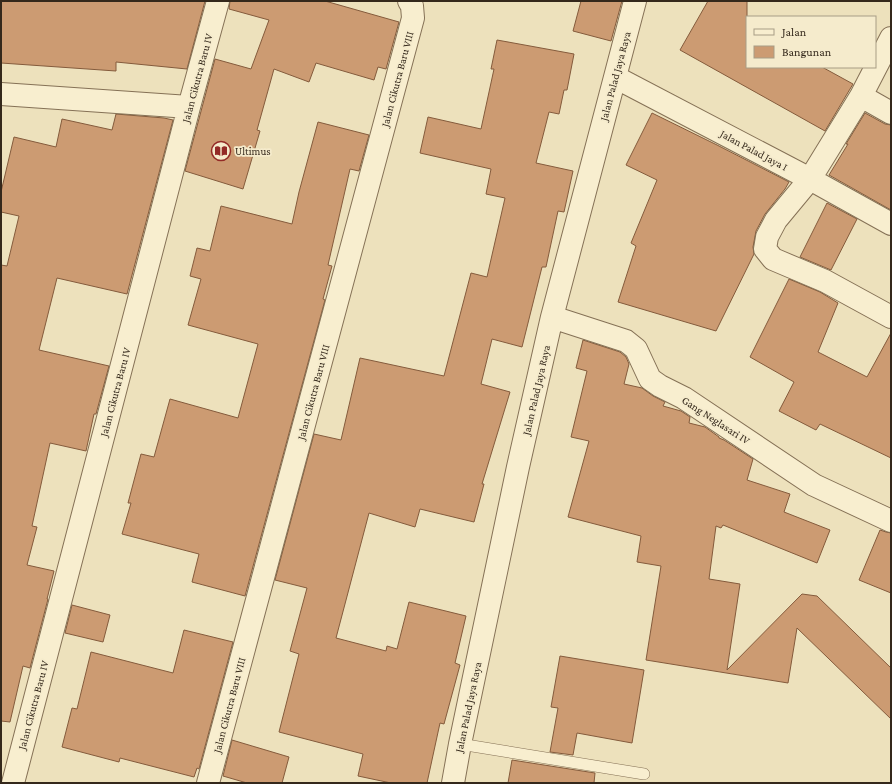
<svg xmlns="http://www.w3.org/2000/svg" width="892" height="784" font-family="'Crimson Pro',serif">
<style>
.building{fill:#cc9b72;stroke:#845b3c}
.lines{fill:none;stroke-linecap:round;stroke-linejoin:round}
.lane-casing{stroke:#857156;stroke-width:12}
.street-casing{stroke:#857156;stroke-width:24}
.lane{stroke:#f8eecf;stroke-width:11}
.street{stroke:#f8eecf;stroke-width:22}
.labels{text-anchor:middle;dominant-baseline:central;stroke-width:3.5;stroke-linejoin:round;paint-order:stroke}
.street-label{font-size:11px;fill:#34281b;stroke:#f5ebcc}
.poi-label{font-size:11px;fill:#34281b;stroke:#f5ebcc;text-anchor:start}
</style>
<rect width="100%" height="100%" fill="#ede1bc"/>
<path class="building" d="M1 1H205L187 69 116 62V71L1 63Z
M230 1H325L399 22 386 69 378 67 374 80 316 63 309 82 274 69 257 130 260 131 243 189 185 171 215 59 251 69 269 20 229 9Z
M581 1H622L611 41 573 31Z
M708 1H747V67H822L853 84 825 131 680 50Z
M497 40 574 54 567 90H564L559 114 549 112 536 163 573 171 564 212 558 211 546 267H542L522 347 492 339 481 384 510 392 482 484H484L474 522 420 509 415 527 369 513 336 638 386 651 387 646 397 649 409 602 466 616 455 663 460 665 444 724 440 723 427 783H391L358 776 363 754 279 732 299 654 290 651 307 588 275 580 314 434 341 440 360 358 444 376 471 273 487 277 505 198 486 194 491 169 420 153 428 117 481 129 494 69H491Z
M652 113 717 145 789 182 785 189 765 214 756 231 753 247 754 254 716 331 618 302 636 246 631 243 657 180 626 165Z
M865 113 885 124 891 125V210L829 175 848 144H846Z
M116 114 164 118 173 120 127 294 57 278 39 350 109 366 96 414H94L86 451 50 443 32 526 37 527 27 565 54 571 47 599H48L30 668 23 666 10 722 1 721V265L7 266 19 216 1 212V192L14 137 56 147 62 119 112 130Z
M318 122 369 135 359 171 350 169 328 265 332 266 323 299 325 300 245 596 192 582 199 554 122 534 131 503H128L141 454 154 457 170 399 238 418 258 344 188 325 201 279 190 276 197 248 210 251 221 206 292 224 299 192Z
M827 203 857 219 831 270 800 257Z
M789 279 820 292 838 303 818 352 867 377 891 333V458L820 424 816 430 779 411 794 382 750 357Z
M583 340 620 352 626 357 629 364 624 384 642 388 653 396 665 402 663 406 681 411 690 417 689 423 705 427 719 437V438L724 440 753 459 747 480 790 494 784 512 830 530 817 563 723 525 721 528 716 526 709 579 740 584 727 670 802 594 817 596 891 668V719L797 628 788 683 646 660 661 566 637 562 641 536 568 517 589 441 571 437 587 371 576 368Z
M880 530 886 532 891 533V593L859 580Z
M72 605 110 615 103 642 65 633Z
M184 630 233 642 199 769 197 768 194 777 120 758 119 762 62 747 72 708 77 709 91 652 173 673Z
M560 656 644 670 632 743 577 733 573 755 550 752 558 708 551 707Z
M232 740 289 757 282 783H247L223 776Z
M512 760 595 773 594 783H508Z"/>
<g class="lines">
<defs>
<path id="lane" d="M460 744 644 774"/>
<path id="street" d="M891 38 861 96 810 179 776 220 767 237 765 249 773 259 825 281 891 317
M615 77 810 179 891 224
M1 94 189 107
M861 96 891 113
M552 317 626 341 636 349 650 379 660 386 684 398 814 485 891 521
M13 783 189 107 218 1
M208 783 413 18 412 6 409 1
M453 783 460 744 518 467 552 317 635 1"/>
</defs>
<use href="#lane" class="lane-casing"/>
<use href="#street" class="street-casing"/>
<use href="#lane" class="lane"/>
<use href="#street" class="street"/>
</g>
<defs>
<symbol id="library-ring" viewBox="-11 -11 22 22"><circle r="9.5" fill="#f5ebcc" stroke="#932a26" stroke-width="1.5"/><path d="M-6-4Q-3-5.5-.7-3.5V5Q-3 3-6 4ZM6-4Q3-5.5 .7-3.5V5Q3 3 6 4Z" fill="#932a26"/></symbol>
</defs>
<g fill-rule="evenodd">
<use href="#library-ring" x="210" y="140" width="22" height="22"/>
</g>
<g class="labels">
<g class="street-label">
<text transform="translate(615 76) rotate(-75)">Jalan Palad Jaya Raya</text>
<text transform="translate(197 78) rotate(-75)">Jalan Cikutra Baru IV</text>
<text transform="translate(397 79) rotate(-75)">Jalan Cikutra Baru VIII</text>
<text transform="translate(754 150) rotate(28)">Jalan Palad Jaya I</text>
<text transform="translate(536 390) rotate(-77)">Jalan Palad Jaya Raya</text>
<text transform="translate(115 392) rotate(-75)">Jalan Cikutra Baru IV</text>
<text transform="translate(313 392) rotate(-75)">Jalan Cikutra Baru VIII</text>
<text transform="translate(716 420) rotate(33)">Gang Neglasari IV</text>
<text transform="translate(33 705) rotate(-75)">Jalan Cikutra Baru IV</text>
<text transform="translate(229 705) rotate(-75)">Jalan Cikutra Baru VIII</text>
<text transform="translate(468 707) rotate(-78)">Jalan Palad Jaya Raya</text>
</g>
<g class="poi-label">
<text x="235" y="151">Ultimus</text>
</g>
</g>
<rect width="892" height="784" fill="none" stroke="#34281b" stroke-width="4"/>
<rect x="746" y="16" width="130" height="52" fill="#f5ebcc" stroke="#a89d85"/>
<rect x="754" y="29" width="20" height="6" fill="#f8eecf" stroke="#a89d85"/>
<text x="782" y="36" font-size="12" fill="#34281b">Jalan</text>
<rect x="754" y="46" width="20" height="12" fill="#cc9b72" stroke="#a89d85"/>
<text x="782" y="56" font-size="12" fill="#34281b">Bangunan</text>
</svg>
